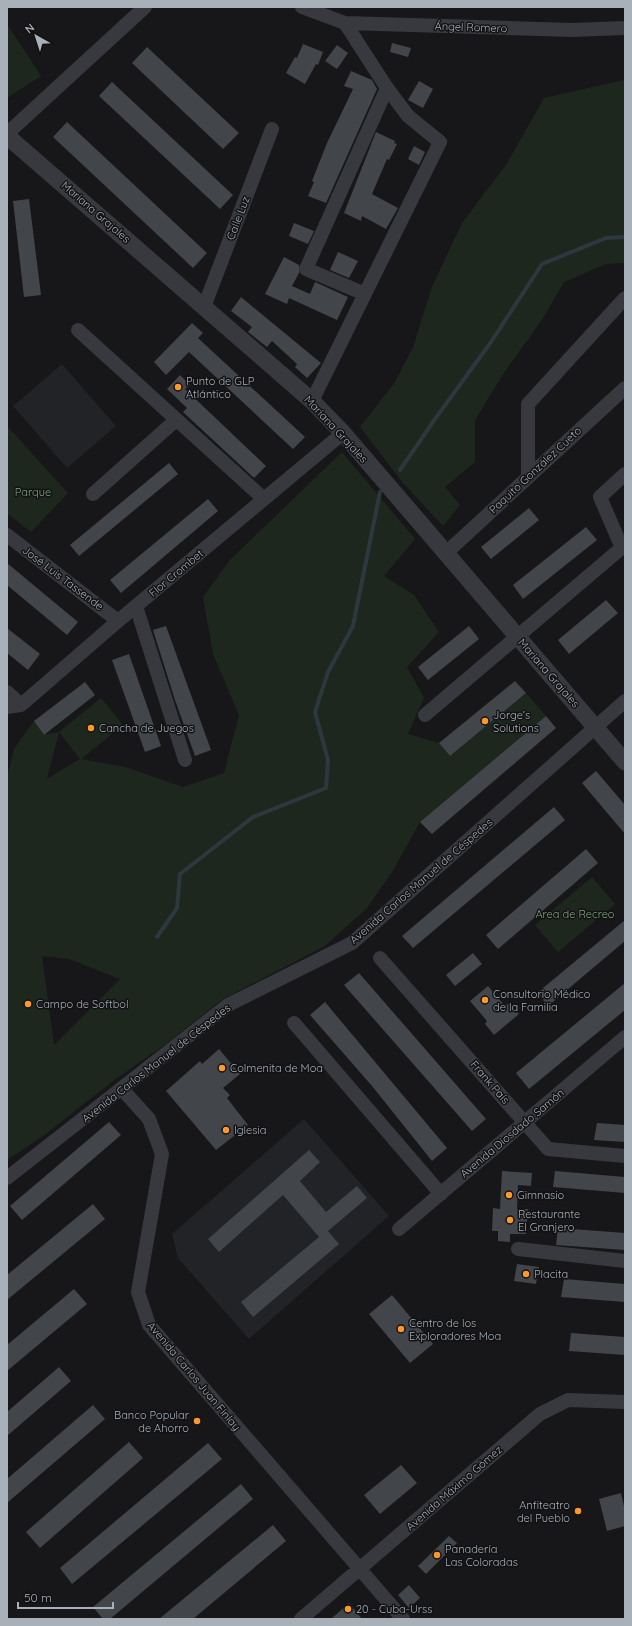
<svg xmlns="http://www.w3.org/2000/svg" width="632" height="1626" font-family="Quicksand,sans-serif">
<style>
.built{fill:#222326}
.green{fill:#1e271e;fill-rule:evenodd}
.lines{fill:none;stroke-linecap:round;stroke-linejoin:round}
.stream{stroke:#2c383e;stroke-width:4}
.building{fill:#424549}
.minor{stroke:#37393e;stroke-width:14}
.tertiary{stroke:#37393e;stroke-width:17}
.poi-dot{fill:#fb992c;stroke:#121214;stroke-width:1.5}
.labels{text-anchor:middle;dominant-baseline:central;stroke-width:3;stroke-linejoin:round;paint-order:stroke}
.street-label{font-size:11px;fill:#a8b0b9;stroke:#121214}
.poi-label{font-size:11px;fill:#a8b0b9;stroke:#121214;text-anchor:start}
.park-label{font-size:11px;fill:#81a57e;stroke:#121214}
</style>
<rect width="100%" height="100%" fill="#171719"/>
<path class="built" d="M62 364 116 426 67 468 13 406Z
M304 1119 389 1216 249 1339 178 1258 172 1234Z"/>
<path class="green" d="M7 24 41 76 7 98Z
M624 80H625V263L606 264 564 282 542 320 503 374 475 420V462L445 487 460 505 443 526 403 483 360 427 395 382 413 347 432 287 462 223 506 165 544 98Z
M7 426 68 493 31 532 7 513Z
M342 452 415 539 384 576 414 595 439 632 407 667 424 698 408 734 439 743 450 756 526 693 546 716 420 822 392 872 367 908 325 946 223 999 166 1044 113 1081 43 1136 7 1160V777L14 749 34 721 44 735 59 732 101 698 123 725 81 759 125 767 183 787 224 773 239 715 213 654 203 597 230 560ZM59 732 80 759 48 778H47ZM42 956 69 959 120 979 54 1045Z
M592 877 615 904 558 952 535 925Z"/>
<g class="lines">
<path class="stream" d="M400 470 435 419 491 342 542 264 606 238 625 237
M157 937 177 908 180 874 253 817 326 788 328 760 315 712 328 672 353 626 380 492"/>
</g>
<path class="building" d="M392 43 411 48 408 57 390 52Z
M303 44 323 52 318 65 316 64 305 84 286 73 295 57 297 58Z
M337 45 348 53 337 69 325 61Z
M147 47 239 133 223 149 132 63Z
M351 71 372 80 377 89 326 203 308 196 314 182 312 181 327 143 353 89 344 86Z
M419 81 433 89 423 108 408 100Z
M112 82 233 195 220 209 99 96Z
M67 122 207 253 193 268 53 137Z
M376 132 395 141 394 143 397 144 389 160 387 159 372 194 398 208 386 229 362 216 361 221 344 213Z
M414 146 425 152 419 165 408 159Z
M29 199 41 295 24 297 13 201Z
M294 223 314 231 308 244 289 236Z
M338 252 358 261 349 278 330 270Z
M284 257 299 265V273L292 286 310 294 315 282 348 297 337 320 289 298 287 304 265 294Z
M241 297 321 363 307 378 295 367 297 364 272 341 267 347 248 332 252 327 231 311Z
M192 323 203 333 198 338 305 437 293 449 189 352 166 375 154 362Z
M180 375 190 385 185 389 266 466 254 478 183 412 187 408 167 389Z
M169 463 178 474 79 556 70 545Z
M208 499 218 511 121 593 110 580Z
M529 508 539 520 491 559 481 547Z
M586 527 597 540 523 599 513 585Z
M7 563 78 622 67 635 7 585Z
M606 600 618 613 569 654 558 640Z
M166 626 211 750 195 756 175 700 153 630Z
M469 626 479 639 428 680 418 667Z
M7 628 40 654 28 670 7 653Z
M129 654 161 746 145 752 112 660Z
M515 681 526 693 450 756 439 743Z
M85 682 95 695 44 735 34 721Z
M546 716 556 728 432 834 420 822Z
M596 771 625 805V834L582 783Z
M554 807 565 820 413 948 402 936Z
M586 849 598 863 498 949 486 935Z
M625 920V941L548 1006 537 993Z
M473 953 482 964 455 986 446 975Z
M359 973 486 1119 472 1131 344 985Z
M625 983V1010L529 1089 516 1073Z
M488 986 505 1006 509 1003 519 1014 494 1035 485 1024 487 1021 470 1001Z
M325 1002 447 1148 432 1161 372 1086 310 1015Z
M219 1049 240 1074 223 1088 230 1095 227 1098 248 1125 216 1150 166 1091 200 1061 202 1064Z
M109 1122 121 1135 22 1220 10 1206Z
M597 1123 625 1125V1142L594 1140Z
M309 1150 320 1162 300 1181 326 1212 357 1186 367 1198 328 1231 339 1244 253 1317 241 1302 319 1237 283 1195 219 1252 208 1239Z
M502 1171 532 1173 531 1186 518 1185 517 1209H528L526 1234H510V1242L498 1241V1231H492L493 1208 500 1209Z
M555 1171 625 1177V1193L553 1187Z
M93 1204 105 1219 7 1300V1275Z
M558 1228 625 1233V1250L556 1245Z
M517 1264 539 1267 536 1284 514 1281Z
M564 1279 625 1284V1302L561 1297Z
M74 1289 87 1304 7 1371V1345Z
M392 1295 433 1344 410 1363 369 1314Z
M571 1333 625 1337V1355L569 1351Z
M59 1367 71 1381 7 1436V1412Z
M93 1405 105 1419 7 1503V1479Z
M129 1442 143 1458 40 1548 26 1532Z
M208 1443 222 1459 72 1584 60 1568Z
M401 1465 417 1483 380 1514 364 1495Z
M241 1484 253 1499 110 1619H103L93 1607Z
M621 1493 625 1511V1526L607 1531 599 1499Z
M273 1525 286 1541 193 1619H159Z
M449 1536 457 1543 426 1574 418 1566Z
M409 1585 420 1598 409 1608 398 1595Z
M349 1603 362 1619H331Z"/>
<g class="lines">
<path class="minor" d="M302 7 345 23 572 30 625 28
M7 131 11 130 145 7
M365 294 306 269 387 88
M204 307 272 129
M78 330 264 499
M312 401 440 142 408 116 387 88 345 23
M528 477V404L625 298
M93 494 176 420
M7 535 118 621
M622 548 600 497 625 474
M446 553 625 388
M136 606 185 760
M7 692 21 705
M7 707 21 705 118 621 343 433
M425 715 625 545
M380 958 548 1149 625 1156
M294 1023 441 1194
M122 1089 149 1119 162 1154 138 1292 149 1325 403 1619
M7 1178 228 1005 352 943 625 701
M399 1229 625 1037
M518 1249 625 1261
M301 1619 540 1414 568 1400 625 1402"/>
<path class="tertiary" d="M7 136 312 401 343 433 625 762"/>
</g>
<g class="poi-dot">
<circle cx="178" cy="387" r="4"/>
<circle cx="485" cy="721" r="4"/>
<circle cx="91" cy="728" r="4"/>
<circle cx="485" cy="1000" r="4"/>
<circle cx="28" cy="1004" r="4"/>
<circle cx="222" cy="1068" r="4"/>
<circle cx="226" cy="1130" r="4"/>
<circle cx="509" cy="1195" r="4"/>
<circle cx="510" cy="1220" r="4"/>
<circle cx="526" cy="1274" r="4"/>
<circle cx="401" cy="1329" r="4"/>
<circle cx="197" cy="1421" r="4"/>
<circle cx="578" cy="1511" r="4"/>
<circle cx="437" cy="1555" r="4"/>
<circle cx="348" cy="1609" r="4"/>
</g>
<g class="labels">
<g class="street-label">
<text transform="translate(471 27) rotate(2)">Ángel Romero</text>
<text transform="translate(96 212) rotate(41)">Mariana Grajales</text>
<text transform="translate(238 218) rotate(-69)">Calle Luz</text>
<text transform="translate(336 429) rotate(47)">Mariana Grajales</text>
<text transform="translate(535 470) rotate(-43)">Paquito González Cueto</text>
<text transform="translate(176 573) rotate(-40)">Flor Crombet</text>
<text transform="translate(63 578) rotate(37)">José Luis Tassende</text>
<text transform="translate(549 673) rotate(49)">Mariana Grajales</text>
<text transform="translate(421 881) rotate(-41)">Avenida Carlos Manuel de Céspedes</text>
<text transform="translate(156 1063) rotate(-38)">Avenida Carlos Manuel de Céspedes</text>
<text transform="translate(490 1082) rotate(49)">Frank País</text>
<text transform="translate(512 1133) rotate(-40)">Avenida Diosdado Samón</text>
<text transform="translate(194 1376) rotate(50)">Avenida Carlos Juan Finlay</text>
<text transform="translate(454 1488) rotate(-41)">Avenida Máximo Gómez</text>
</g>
<g class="poi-label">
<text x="186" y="381">Punto de GLP<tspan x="186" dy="13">Atlántico</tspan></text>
<text x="493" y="715">Jorge’s<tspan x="493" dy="13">Solutions</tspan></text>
<text x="99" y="728">Cancha de Juegos</text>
<text x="493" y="994">Consultorio Médico<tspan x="493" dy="13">de la Familia</tspan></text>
<text x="36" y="1004">Campo de Softbol</text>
<text x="230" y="1068">Colmenita de Moa</text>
<text x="234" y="1130">Iglesia</text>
<text x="517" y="1195">Gimnasio</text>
<text x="518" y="1214">Restaurante<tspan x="518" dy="13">El Granjero</tspan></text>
<text x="534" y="1274">Placita</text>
<text x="409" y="1323">Centro de los<tspan x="409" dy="13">Exploradores Moa</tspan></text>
<text x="189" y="1415" text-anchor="end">Banco Popular<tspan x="189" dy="13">de Ahorro</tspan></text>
<text x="570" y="1505" text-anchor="end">Anfiteatro<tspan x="570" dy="13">del Pueblo</tspan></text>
<text x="445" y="1549">Panadería<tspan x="445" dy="13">Las Coloradas</tspan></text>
<text x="356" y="1609">20 - Cuba-Urss</text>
</g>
<g class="park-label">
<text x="33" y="492">Parque</text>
<text x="575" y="914">Area de Recreo</text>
</g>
</g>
<rect width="632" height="1626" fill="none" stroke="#a8b0b9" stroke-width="16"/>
<g transform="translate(36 36) rotate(321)" stroke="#121214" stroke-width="3" paint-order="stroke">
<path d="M0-3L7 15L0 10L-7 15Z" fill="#a8b0b9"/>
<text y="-6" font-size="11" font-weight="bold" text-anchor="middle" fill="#a8b0b9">N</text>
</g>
<path d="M18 1602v6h95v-6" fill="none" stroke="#a8b0b9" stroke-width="2"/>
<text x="24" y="1602" font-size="12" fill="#a8b0b9" stroke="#121214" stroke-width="3" paint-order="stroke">50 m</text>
</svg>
